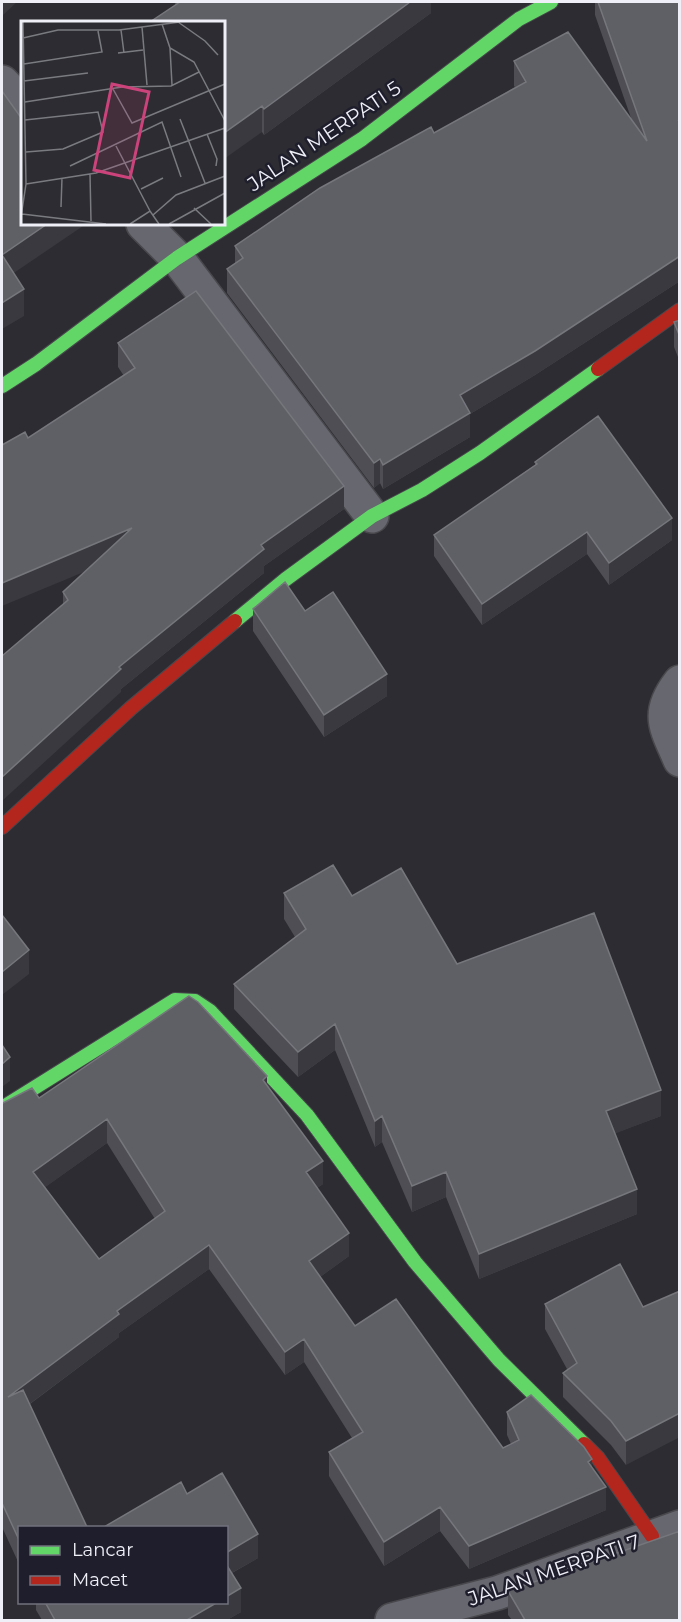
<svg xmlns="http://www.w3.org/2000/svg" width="681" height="1622" font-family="Montserrat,sans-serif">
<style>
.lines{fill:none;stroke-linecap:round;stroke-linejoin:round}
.street-casing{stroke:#48484d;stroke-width:36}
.fast-casing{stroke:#48484d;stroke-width:16}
.jam-casing{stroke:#48484d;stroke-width:16}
.street{stroke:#67676f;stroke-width:33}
.fast{stroke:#63d668;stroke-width:14}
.jam{stroke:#b3261e;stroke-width:14}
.wall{fill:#4e4e54;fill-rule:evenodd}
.shaded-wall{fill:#39393f}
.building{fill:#5f5f66;stroke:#76767d;stroke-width:1.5;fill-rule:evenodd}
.labels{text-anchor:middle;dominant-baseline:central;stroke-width:5;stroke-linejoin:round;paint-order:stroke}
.street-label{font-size:20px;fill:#efeff8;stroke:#1f1e2c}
.inset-road{fill:none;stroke:#7a7a81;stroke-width:1.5}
.view{fill:#cb437a;fill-opacity:0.15;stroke:#cb437a;stroke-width:3}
.inset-edge{fill:none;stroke:#efeff8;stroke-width:3}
</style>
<rect width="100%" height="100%" fill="#2c2c32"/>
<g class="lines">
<defs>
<path id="street" d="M2 82 22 103
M143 224 177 258 372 516
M680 682C655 714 666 727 680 760
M392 1620 497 1593 680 1527"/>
<path id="fast" d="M2 386 36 364 177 258 362 139 519 19 551 2
M235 621 286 579 372 516 422 490 480 453 598 369
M2 1108 175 1000 195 1001 210 1011 307 1115 415 1262 499 1360 584 1444"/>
<path id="jam" d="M598 369 680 310
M2 827 131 708 235 621
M584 1444 598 1458 652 1536"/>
</defs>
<use href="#street" class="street-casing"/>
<use href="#fast" class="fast-casing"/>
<use href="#jam" class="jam-casing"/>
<use href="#street" class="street"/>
<use href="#fast" class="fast"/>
<use href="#jam" class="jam"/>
</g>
<path class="wall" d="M174 2H431V13L264 135Z
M595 2H680V281L535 375 470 414V437L383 489 380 483 374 488 227 293V269L235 263V246L515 87 514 86V61L631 118 595 15Z
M680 320V362L674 347V322Z
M118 343 344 509 264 566V573L121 689V692L63 605V592L86 571 28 438 124 376 118 367Z
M535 462 672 540 609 585 587 554 482 625 434 556V535L535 465Z
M253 609 305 611 387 696 324 737 253 631Z
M284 893 352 896 457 964 661 1116 615 1133 637 1214 479 1279 446 1197 412 1212 382 1142 375 1147 335 1050 298 1077 234 1009V984L295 937 284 919Z
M267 1085 323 1184 317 1188 349 1256 320 1277 355 1326 503 1448 511 1444 507 1435V1412L592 1468 606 1510 469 1569 440 1531 384 1566 329 1476V1452L352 1438 304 1362 285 1375 209 1269 119 1333V1337L30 1404 20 1527V1566L2 1527V1103L39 1098ZM107 1143 155 1219 99 1259 45 1187Z
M545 1304 643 1307 626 1465 611 1445 563 1397V1373L567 1369 545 1329Z
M187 1494 258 1558 232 1573 241 1612 227 1620H42L36 1610V1602H226Z
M508 1591 680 1620H512L508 1615Z"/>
<path class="shaded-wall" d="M2 2H17L2 16Z
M410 2H431V13L264 135V109Z
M262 106V132L224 159V133Z
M47 224H86L2 281V255Z
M680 256V281L535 375 470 414V437L383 489V465L460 395Z
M24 289V316L2 329V303Z
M380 459V483L374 488V463Z
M344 486V509L264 566V573L121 689V692L2 801V777L119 667 261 545Z
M672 518V540L609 585V563Z
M132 528V552L2 606V583Z
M587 532V554L482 625V604Z
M387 674V696L324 737V715Z
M29 950V974L2 995V972Z
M335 1024V1050L298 1077V1052Z
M10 1057V1081L2 1087V1064Z
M267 1076V1100L263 1080Z
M661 1090V1116L606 1137V1111Z
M382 1116V1142L375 1147V1121Z
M107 1119V1143L33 1196V1172Z
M323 1161V1184L306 1196V1172Z
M446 1172V1197L412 1212V1186Z
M637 1189V1214L479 1279V1254Z
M349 1233V1256L309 1285V1261Z
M209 1245V1269L119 1333V1337L8 1420V1397L117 1311Z
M304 1339V1362L285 1375V1352Z
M680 1413V1437L626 1465V1441Z
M592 1459V1483L588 1462Z
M606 1487V1510L469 1569V1546Z
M440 1507V1531L384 1566V1542Z
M258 1534V1558L226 1576V1553Z
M241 1588V1612L227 1620H187L218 1602H226V1597Z"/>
<path class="building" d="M180 2H410L264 109 262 106 224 133V22H150Z
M598 2H680V121H679L680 122V256L535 351 460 395 470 413 383 465 380 459 374 463 227 269 243 258 235 246 320 188 431 127 434 133 526 82 514 61 568 32 647 141Z
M2 91 22 119V224H47L2 255 24 289 2 303Z
M196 291 344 486 261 545 264 549 119 667 121 669 2 777V656L68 600 63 592 132 528 2 583V445L25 432 28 438 135 368 118 343Z
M680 320V337L674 322Z
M598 416 672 518 609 563 587 532 482 604 434 535 537 464 535 462Z
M285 582 305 611 333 592 387 674 324 715 253 609Z
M333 865 352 896 401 868 457 964 594 913 661 1090 606 1111 637 1189 479 1254 446 1172 412 1186 382 1116 375 1121 335 1024 298 1052 234 984 306 929 284 893Z
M2 915 29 950 2 972Z
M189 996 198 1002 267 1076 263 1080 323 1161 306 1172 349 1233 309 1261 355 1326 396 1299 503 1448 519 1440 507 1412 531 1395 584 1447 592 1459 588 1462 606 1487 469 1546 440 1507 384 1542 329 1452 363 1432 304 1339 285 1352 209 1245 117 1311 119 1314 8 1397 23 1390 87 1527H20V1542L2 1503V1103H3L32 1088 39 1098ZM107 1119 165 1211 99 1259 33 1172Z
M2 1045 10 1057 2 1064Z
M620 1264 643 1307 680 1291V1413L626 1441 611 1421 563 1373 577 1363 545 1304Z
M222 1473 258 1534 226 1553V1527H104L181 1482 187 1494Z
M680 1531V1620H525L508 1591Z
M226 1564 241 1588 226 1597Z
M45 1602H218L187 1620H55Z"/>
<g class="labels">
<g class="street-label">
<text transform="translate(324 136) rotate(-34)">JALAN MERPATI 5</text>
<text transform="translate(554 1570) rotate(-19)">JALAN MERPATI 7</text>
</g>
</g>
<g transform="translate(21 21)">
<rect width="204" height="204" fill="#2c2c32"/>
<path class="inset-road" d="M157 1 184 20 197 34M141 3 149 27 173 41 204 100M121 6 126 64M100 9 103 32M2 17 37 9H98L159 1M149 27 151 64M97 32 122 29M3 43 81 31 77 10M3 60 67 52M92 68 111 102 204 63M4 81 101 66 150 65 178 51M159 98 184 162M4 99 77 91 82 111 42 128 5 131M186 113 196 138 195 145M95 125 129 190M49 145 141 101 160 156M69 153 70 200M5 163 75 152 204 107M120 168 142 157M40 186 41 157M173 187 190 203M1 193 85 203M132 194 155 174 204 155M0 196 5 163 2 1M109 203 129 190 138 203M148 203 204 172"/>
<path class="view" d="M91 63 128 71 109 157 73 149Z"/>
<rect width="204" height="204" class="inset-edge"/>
</g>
<rect width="681" height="1622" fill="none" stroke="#efeff8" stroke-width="6"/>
<rect x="18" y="1526" width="210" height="78" fill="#1f1e2c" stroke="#72727e" stroke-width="1.5"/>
<rect x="30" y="1546" width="30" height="9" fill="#63d668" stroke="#72727e" stroke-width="1.5"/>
<text x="72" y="1556" font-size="18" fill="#efeff8">Lancar</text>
<rect x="30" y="1576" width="30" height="9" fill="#b3261e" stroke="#72727e" stroke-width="1.5"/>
<text x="72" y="1586" font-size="18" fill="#efeff8">Macet</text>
</svg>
